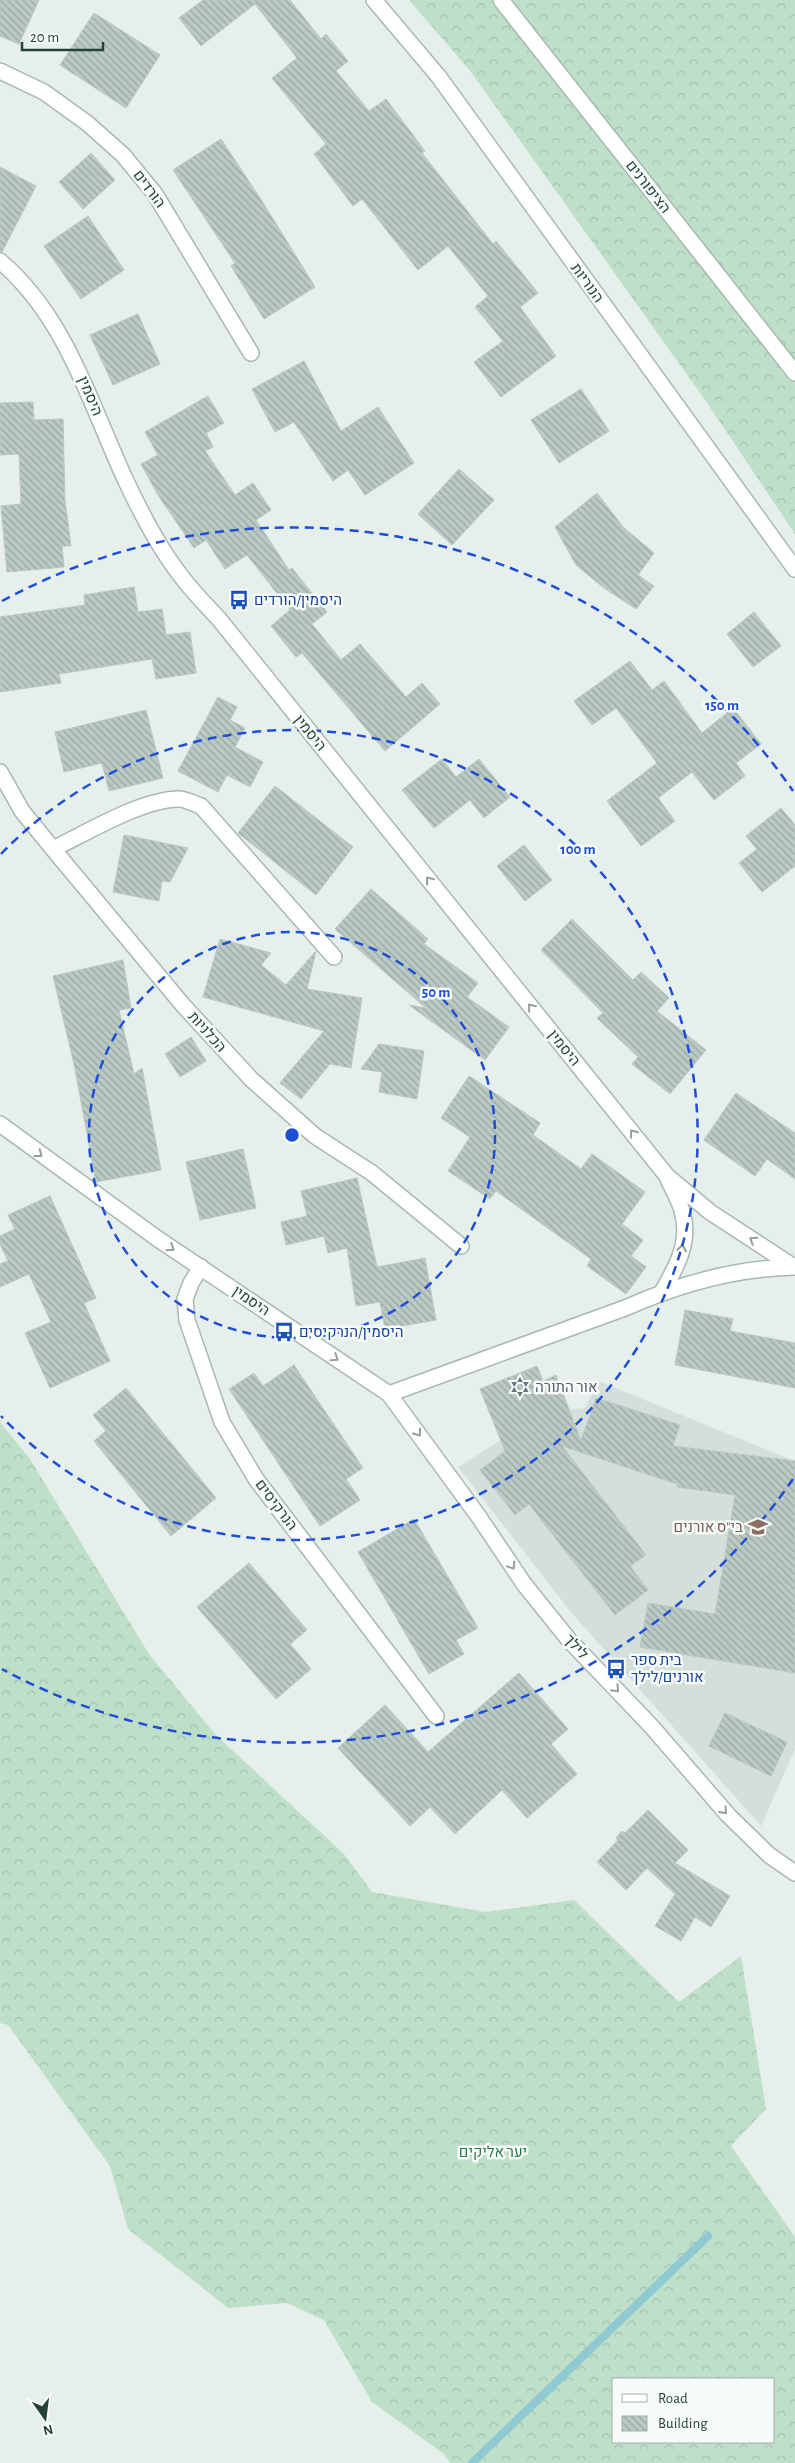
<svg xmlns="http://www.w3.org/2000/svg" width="795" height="2463" font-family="'Alegreya Sans',Heebo,sans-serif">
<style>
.built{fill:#d4dfda}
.forest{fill:url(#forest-crowns);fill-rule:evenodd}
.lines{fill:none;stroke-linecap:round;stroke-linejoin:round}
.stream{stroke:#8ec9d4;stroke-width:8}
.building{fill:url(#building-back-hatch);stroke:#b8c9c2}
.minor-casing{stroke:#a8b8b2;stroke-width:18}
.minor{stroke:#fff;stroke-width:15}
.oneway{stroke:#92a09c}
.ring{fill:none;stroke:#1d4ed8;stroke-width:2.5;stroke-dasharray:9 6}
.labels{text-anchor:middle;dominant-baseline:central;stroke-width:5;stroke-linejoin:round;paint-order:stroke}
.street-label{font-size:15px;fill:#24423a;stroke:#f7fbf9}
.transit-label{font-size:15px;fill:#164399;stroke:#f7fbf9;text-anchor:start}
.worship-label{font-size:15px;fill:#5b616d;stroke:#f7fbf9;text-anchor:start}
.education-label{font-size:15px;fill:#785e54;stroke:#f7fbf9;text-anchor:end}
.park-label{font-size:15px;fill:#2d7a4b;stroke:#f7fbf9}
.centre{fill:#1d4ed8;stroke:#f7fbf9;stroke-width:2.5}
.ring-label{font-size:15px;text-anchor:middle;font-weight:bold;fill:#1d4ed8;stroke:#f7fbf9;stroke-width:5;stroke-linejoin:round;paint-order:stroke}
</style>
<defs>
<pattern id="forest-crowns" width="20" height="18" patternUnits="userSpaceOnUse" patternTransform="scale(1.25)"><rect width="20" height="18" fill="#bfe0c8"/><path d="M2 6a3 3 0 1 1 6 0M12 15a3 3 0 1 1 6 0" fill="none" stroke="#a4c1ad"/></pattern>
<pattern id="building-back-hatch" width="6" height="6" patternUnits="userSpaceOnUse" patternTransform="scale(1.25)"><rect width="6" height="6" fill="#bbcac4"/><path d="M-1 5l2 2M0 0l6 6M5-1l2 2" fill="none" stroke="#98a6a0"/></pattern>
</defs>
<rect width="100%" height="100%" fill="#e6efeb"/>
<path class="built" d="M598 1381 795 1461V1749L761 1826 570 1611 458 1467 545 1412 585 1408Z"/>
<path class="forest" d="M409 0H795V534L703 397 471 72Z
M0 1422 30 1459 149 1654 215 1734 344 1854 372 1892 485 1912 574 1900 679 2002 741 1956 766 2109 731 2146 795 2237V2463H450L444 2454 372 2402 324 2320 287 2303 228 2308 128 2229 110 2166 8 2025 0 2023ZM774 2379V2442H614V2379Z"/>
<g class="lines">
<path class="stream" d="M472 2463 708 2236"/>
</g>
<path class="building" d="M0 0H39L19 44 0 36Z
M203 0H290L321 39 326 34 348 61 336 71 369 111 386 99 425 151 422 153 493 244 496 241 538 293 520 307 556 356 501 397 474 362 503 341 475 307 488 296 448 246 418 270 362 199 353 206 314 154 326 144 272 78 297 58 255 4 201 46 179 18Z
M94 13 160 55 126 108 60 65Z
M221 139 262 201 315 287 264 319 231 266 235 263 173 170Z
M91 153 115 180 83 209 59 182Z
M0 167 36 186 2 252H0Z
M88 216 124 270 81 299 44 246Z
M138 314 160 364 113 385 90 335Z
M304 361 341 431 378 407 414 463 365 495 348 470 333 481 294 422 275 432 252 389Z
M581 389 609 431 559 463 531 420Z
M208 396 224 423 206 433 213 447 205 451 235 495 253 483 271 510 256 520 289 570 292 568 327 612 312 624 341 660 360 644 406 697 422 683 440 704 385 751 302 653 296 657 271 626 290 610 247 555 225 569 206 540 194 548 158 495 141 464 158 455 145 432Z
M33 402 34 420 63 419 65 500 71 546H62L64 567 7 572 1 506 21 504 19 454 0 455V403Z
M459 469 494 500 452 545 418 514Z
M597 493 624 528 654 553 638 575 654 586 636 609 604 588 576 565 555 527Z
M134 587 138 612 162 609 166 635 190 632 196 673 156 679 152 659 59 674 61 683 0 692V617L85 605 84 595Z
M754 612 781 646 753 667 727 634Z
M630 661 652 690 664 681 702 733 733 708 761 744 736 763 745 776 714 800 692 772 658 798 675 821 641 846 607 801 657 763 616 708 592 725 574 701Z
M218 697 237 707 230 720 245 728 235 747 263 762 250 787 227 775 218 792 178 771Z
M146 710 163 778 109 791 102 763 64 772 55 732Z
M442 759 456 777 479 759 510 797 484 818 470 800 434 828 402 790Z
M275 786 353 847 316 895 238 833Z
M781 808 795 825V866L762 892 739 863 757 849 746 836Z
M124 835 188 848 170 882 162 881 159 901 113 892Z
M524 845 552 880 525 901 497 866Z
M371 889 428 939 424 944 478 983 467 997 509 1027 485 1060 409 1005 426 1008 335 929Z
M572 919 633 980 641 972 669 998 657 1011 706 1050 670 1094 632 1064 638 1057 597 1018 603 1013 541 950Z
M220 939 271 953 261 965 286 985 316 951 307 989 362 998 351 1068 330 1064 301 1099 280 1083 324 1031 203 997Z
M123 960 131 1008 119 1010 134 1074 142 1068 161 1170 96 1182 74 1064 53 976Z
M191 1037 206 1061 180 1077 165 1054Z
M379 1044 424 1051 417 1099 379 1092 382 1072 361 1069Z
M469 1076 540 1123 533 1135 581 1169 592 1154 645 1192 622 1224 643 1240 631 1256 646 1267 626 1294 587 1266 591 1259 496 1191 490 1199 448 1171 470 1137 441 1118Z
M736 1093 795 1133V1179L767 1159 755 1176 704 1140Z
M243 1149 256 1208 200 1220 186 1162Z
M357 1178 377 1267 425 1258 436 1320 385 1329 380 1302 356 1306 347 1248 328 1253 324 1236 286 1245 281 1222 307 1216 301 1191Z
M50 1196 96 1298 84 1303 110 1361 50 1388 25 1333 51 1322 29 1274 0 1287V1264L8 1261 0 1244V1236L15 1229 8 1215Z
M685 1310 733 1319 730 1331 795 1343V1388L675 1365Z
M294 1365 363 1468 346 1479 360 1500 320 1526 229 1389 254 1373 263 1386Z
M537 1366 543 1381 556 1375 581 1441 596 1398 680 1425 673 1446 795 1461V1673L640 1647 648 1603 715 1614 735 1495 677 1487V1484L562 1446 646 1555 630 1566 648 1590 615 1615 529 1504 515 1515 480 1470 505 1451 480 1389Z
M126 1388 216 1498 171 1536 94 1441 106 1431 93 1415Z
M414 1519 478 1628 456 1640 464 1654 429 1674 358 1552Z
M249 1563 307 1630 290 1644 311 1669 276 1699 197 1607Z
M519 1673 568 1729 551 1744 577 1774 527 1818 502 1790 455 1834 430 1807 410 1826 338 1748 385 1705 428 1752Z
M725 1713 787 1742 771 1776 709 1746Z
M648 1810 688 1850 675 1863 730 1896 711 1927 695 1917 681 1941 655 1926 675 1894 647 1868 626 1890 597 1862 618 1840 616 1838 622 1831 625 1833Z"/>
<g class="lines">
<defs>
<path id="minor" d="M374 0 439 77 795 569
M501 0 795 373
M0 71 44 92 87 123 123 155 155 194 251 353
M0 261C67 318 90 404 126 481 141 513 159 548 181 576 192 591 206 605 219 619L667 1176 710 1212 794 1267
M0 772 22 811 53 849 182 1004 251 1079 315 1136 372 1173 461 1246
M53 849C86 833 142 799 179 799 186 799 194 804 201 806L334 957
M0 1124 158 1239 389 1394 479 1517 524 1584 569 1640 652 1727 728 1815 769 1855 795 1873
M201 1267 191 1283 185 1299 187 1320 222 1422 256 1479 436 1716
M662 1292C676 1268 690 1243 683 1215 681 1203 673 1190 668 1179
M389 1394 625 1308C679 1284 735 1268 795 1267"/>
</defs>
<use href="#minor" class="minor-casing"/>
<use href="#minor" class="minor"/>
</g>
<defs><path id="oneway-chevron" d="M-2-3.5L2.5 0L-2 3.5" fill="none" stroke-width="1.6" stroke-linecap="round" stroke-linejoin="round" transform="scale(1.25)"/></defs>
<g class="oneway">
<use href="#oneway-chevron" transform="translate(429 880) rotate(-129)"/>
<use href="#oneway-chevron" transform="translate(531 1007) rotate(-129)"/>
<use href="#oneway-chevron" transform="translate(633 1133) rotate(-129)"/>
<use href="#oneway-chevron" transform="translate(39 1154) rotate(37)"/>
<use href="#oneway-chevron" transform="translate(753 1240) rotate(-147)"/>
<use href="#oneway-chevron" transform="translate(171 1248) rotate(34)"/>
<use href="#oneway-chevron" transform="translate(682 1248) rotate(-81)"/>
<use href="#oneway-chevron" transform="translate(335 1358) rotate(34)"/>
<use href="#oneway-chevron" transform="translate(418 1433) rotate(54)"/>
<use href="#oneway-chevron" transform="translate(512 1566) rotate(56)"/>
<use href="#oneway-chevron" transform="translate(616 1689) rotate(46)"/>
<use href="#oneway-chevron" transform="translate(724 1811) rotate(48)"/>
</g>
<g class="ring">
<circle cx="292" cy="1135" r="203"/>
<path d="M1 854A405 405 0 1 1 1 1416"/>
<path d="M793 1479A608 608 0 0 1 2 1669M2 601A608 608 0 0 1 793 791"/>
</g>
<defs>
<symbol id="bus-bare" viewBox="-9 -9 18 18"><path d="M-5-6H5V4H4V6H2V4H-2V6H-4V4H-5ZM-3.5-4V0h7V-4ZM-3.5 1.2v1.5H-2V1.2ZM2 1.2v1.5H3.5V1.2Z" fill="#1a4fb4" stroke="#f7fbf9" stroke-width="2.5" paint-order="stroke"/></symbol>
<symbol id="synagogue-bare" viewBox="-9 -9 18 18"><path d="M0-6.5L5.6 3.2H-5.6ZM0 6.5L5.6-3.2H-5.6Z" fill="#6b7280" stroke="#f7fbf9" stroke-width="2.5" paint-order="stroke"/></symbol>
<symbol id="school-bare" viewBox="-9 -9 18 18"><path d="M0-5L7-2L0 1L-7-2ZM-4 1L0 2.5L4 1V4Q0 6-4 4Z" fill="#8d6e63" stroke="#f7fbf9" stroke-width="2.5" paint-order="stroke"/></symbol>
</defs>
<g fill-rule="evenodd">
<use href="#bus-bare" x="225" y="586" width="28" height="28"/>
<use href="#bus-bare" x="270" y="1318" width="28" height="28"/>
<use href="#synagogue-bare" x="506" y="1373" width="28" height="28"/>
<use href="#school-bare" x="744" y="1513" width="28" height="28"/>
<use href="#bus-bare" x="602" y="1655" width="28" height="28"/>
</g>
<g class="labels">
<g class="street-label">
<text transform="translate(648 187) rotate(52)">הציפורנים</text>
<text transform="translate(149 189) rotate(53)">הורדים</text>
<text transform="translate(587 283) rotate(54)">הנוריות</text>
<text transform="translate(90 396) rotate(67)">היסמין</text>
<text transform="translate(310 733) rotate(51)">היסמין</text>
<text transform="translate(207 1032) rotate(48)">הכלניות</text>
<text transform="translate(564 1048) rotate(51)">היסמין</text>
<text transform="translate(251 1301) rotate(34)">היסמין</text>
<text transform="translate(276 1505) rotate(53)">הנרקיסים</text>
<text transform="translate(576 1647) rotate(48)">לילך</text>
</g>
<g class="transit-label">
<text x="254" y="600">היסמין/הורדים</text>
<text x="299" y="1332">היסמין/הנרקיסים</text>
<text x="631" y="1660">בית ספר<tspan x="631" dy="17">אורנים/לילך</tspan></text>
</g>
<g class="worship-label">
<text x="535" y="1387">אור התורה</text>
</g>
<g class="education-label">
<text x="743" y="1527">בי"ס אורנים</text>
</g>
<g class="park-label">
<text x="493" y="2152">יער אליקים</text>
</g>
</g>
<circle cx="292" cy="1135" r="8" class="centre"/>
<g class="ring-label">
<text x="722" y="710">150 m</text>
<text x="578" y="854">100 m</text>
<text x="436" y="997">50 m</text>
</g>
<rect x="612" y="2378" width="162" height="65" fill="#f7fbf9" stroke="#a3b1ad"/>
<rect x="622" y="2394" width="25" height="8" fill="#ffffff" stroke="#a3b1ad"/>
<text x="658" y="2403" font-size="15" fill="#24423a">Road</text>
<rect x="622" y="2416" width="25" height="15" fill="url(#building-back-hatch)" stroke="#a3b1ad"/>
<text x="658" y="2428" font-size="15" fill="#24423a">Building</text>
<g transform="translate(45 2418) rotate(166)" stroke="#f7fbf9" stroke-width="4" paint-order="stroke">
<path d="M0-4L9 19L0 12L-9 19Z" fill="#24423a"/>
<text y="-8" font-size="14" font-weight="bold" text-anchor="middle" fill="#24423a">N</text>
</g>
<path d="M22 42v8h81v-8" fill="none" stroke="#24423a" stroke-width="2.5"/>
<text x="30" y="42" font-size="15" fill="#24423a" stroke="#f7fbf9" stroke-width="4" paint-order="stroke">20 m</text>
</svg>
